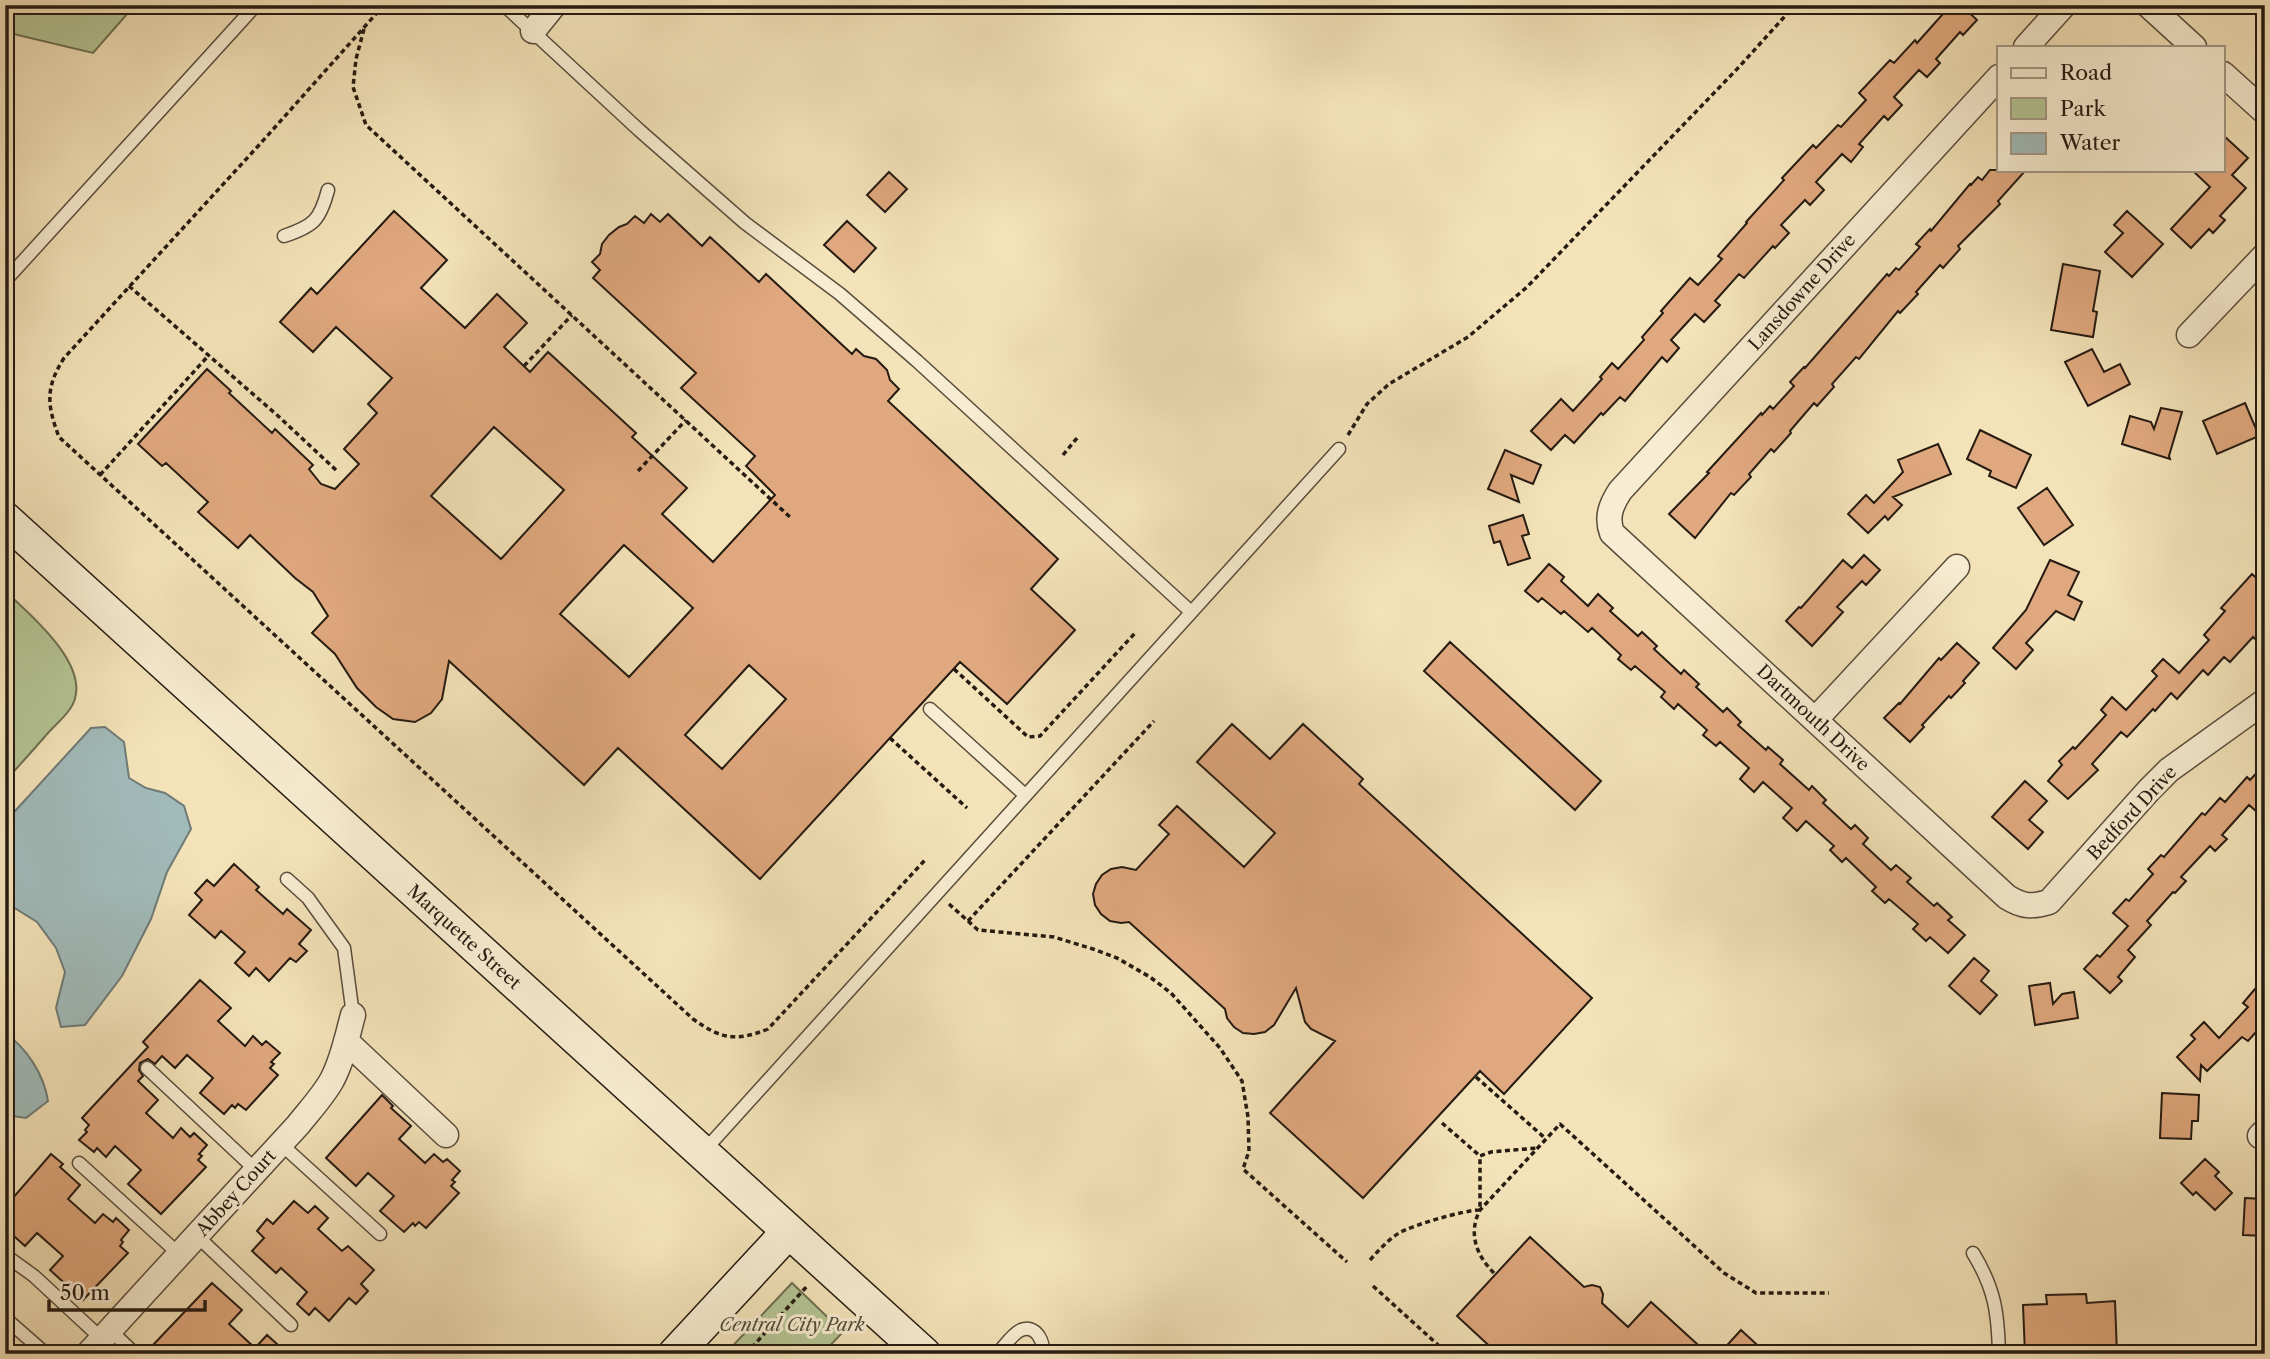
<svg xmlns="http://www.w3.org/2000/svg" width="2270" height="1359" font-family="'Libre Caslon Text',serif">
<style>
.green{fill:#b5c594;stroke:#6d7053;stroke-width:2}
.water{fill:#a1bbba;stroke:#6f7b77;stroke-width:2}
.building{fill:#e0a87e;stroke:#251b12;stroke-width:2;fill-rule:evenodd}
.lines{fill:none;stroke-linecap:round;stroke-linejoin:round}
.lane-casing{stroke:#594d3c;stroke-width:15}
.street-casing{stroke:#594d3c;stroke-width:27}
.secondary-casing{stroke:#251b12;stroke-width:36}
.path{stroke:#251b12;stroke-width:3.5;stroke-dasharray:5 3.5;stroke-linecap:butt}
.lane{stroke:#f8edd2;stroke-width:12}
.street{stroke:#f8edd2;stroke-width:24}
.secondary{stroke:#f8edd2;stroke-width:33}
.labels{text-anchor:middle;dominant-baseline:central;stroke-width:6;stroke-linejoin:round;paint-order:stroke}
.street-label{font-size:18px;fill:#251b12;stroke:#f8edd2}
.park-label{font-size:18px;font-style:italic;fill:#504e39;stroke:#f8edd2}
</style>
<rect width="100%" height="100%" fill="#f4e3b9"/>
<filter id="stains"><feTurbulence type="fractalNoise" baseFrequency=".00286" numOctaves="4"/><feColorMatrix values="0 0 0 0 .2 0 0 0 0 .09 0 0 0 0 .02 0 0 0 .5 -.17"/></filter>
<radialGradient id="worn" r=".72"><stop offset=".6" stop-color="#630" stop-opacity="0"/><stop offset="1" stop-color="#630" stop-opacity=".3"/></radialGradient>
<path class="green" d="M5 5H135L93 53 5 32Z
M5 591C31 615 97 670 70 709 64 718 55 725 48 733 34 749 20 765 5 781Z
M792 1283 843 1332 822 1354H725Z"/>
<path class="water" d="M105 727 124 742 129 778 146 788 165 793 184 806 191 829 167 872 151 919 122 976 85 1025 61 1027 56 1008 65 972 56 948 37 922 5 902V822L91 728Z
M5 1033C27 1048 44 1075 48 1101L26 1118 5 1115Z"/>
<path class="building" d="M1932 5H1961L1977 20 1963 35 1960 32 1936 59 1940 63 1927 77 1919 70 1894 97 1902 105 1888 120 1884 116 1859 144 1863 147 1851 162 1842 154 1816 182 1824 190 1810 205 1805 200 1781 225 1789 233 1775 248 1773 246 1744 278 1739 274 1715 301 1720 305 1704 322 1695 314 1671 340 1679 348 1667 362 1662 357 1625 401 1620 397 1603 415 1601 413 1574 443 1565 435 1551 450 1531 431 1561 399 1573 411 1602 379 1600 377 1612 363 1618 369 1644 340 1642 337 1663 313 1661 311 1690 278 1698 285 1722 259 1718 256 1747 223 1746 222 1784 180 1782 178 1813 145 1816 148 1838 125 1841 127 1866 100 1859 93 1890 60 1894 63 1915 40 1917 43 1942 15Z
M2223 135 2248 158 2232 175 2246 188 2220 216 2225 220 2213 233 2209 229 2191 248 2171 229 2210 187 2192 170H2223Z
M1990 170H2026L1998 201 2000 204 1958 246 1960 249 1943 268 1940 265 1916 292 1918 294 1900 313 1898 311 1859 359 1856 357 1832 384 1834 387 1817 406 1814 403 1790 431 1791 433 1774 452 1771 449 1749 474 1751 477 1734 495 1731 493 1695 538 1669 514 1709 473 1707 472 1761 413 1762 415 1770 406 1773 409 1794 386 1790 382 1804 367 1805 368 1887 274 1889 276 1896 268 1899 270 1920 247 1916 244 1930 229 1931 231 1970 184 1971 185 1978 177 1982 180Z
M889 172 907 189 885 212 867 195Z
M394 211 447 260 421 288 465 328 497 294 527 323 504 347 530 372 548 352 636 433 632 437 687 488 662 514 713 562 775 495 746 466 755 456 681 388 696 373 593 278 600 270 592 262 600 254 602 244 609 235 619 227 627 224 635 216 644 223 651 214 660 222 668 214 702 246 710 237 759 282 766 274 852 354 856 349 864 356 876 359 887 370 890 380 899 389 888 401 1058 559 1031 589 1075 630 1007 704 960 662 760 879 618 748 584 785 449 661 442 699 431 713 415 722 393 719 376 707 357 688 335 654 312 633 328 616 313 592 295 578 250 535 238 548 198 512 208 502 166 463 162 466 138 444 207 369 231 391 229 393 272 433 275 429 313 465 309 469 321 484 335 489 359 464 344 449 377 413 368 404 392 378 336 327 313 352 280 322 311 288 317 294ZM494 427 564 490 501 559 431 496ZM624 545 693 608 629 677 560 614ZM749 665 786 699 722 769 685 735Z
M2127 211 2163 244 2132 277 2105 252 2123 233 2114 225Z
M847 221 876 248 854 272 824 245Z
M2063 264 2100 271 2093 311 2097 312 2093 337 2051 330Z
M2092 349 2104 372 2120 364 2130 384 2088 406 2065 362Z
M2245 403 2259 436 2217 454 2203 421Z
M2161 408 2182 412 2169 456 2170 459 2122 444 2130 416 2151 422 2154 429Z
M1980 430 2031 455 2016 488 1989 476 1991 471 1967 459Z
M1938 444 1951 474 1893 497 1902 505 1888 520 1885 516 1868 533 1848 514 1866 495 1874 503 1903 472 1898 460Z
M1505 450 1541 465 1533 484 1511 475 1519 502 1488 489Z
M2047 488 2073 525 2044 545 2018 508Z
M1523 515 1529 534 1522 536 1530 558 1508 565 1500 541 1494 543 1489 526Z
M1864 555 1880 570 1866 585 1862 581 1837 607 1843 612 1812 646 1786 621 1799 607 1801 608 1843 560 1852 568Z
M2050 560 2079 572 2068 595 2082 602 2074 620 2056 611 2026 643 2033 650 2016 669 1993 648 2026 610Z
M1549 564 1564 577 1561 581 1588 606 1598 594 1613 608 1610 611 1638 636 1642 632 1657 646 1654 649 1681 674 1684 670 1699 684 1696 687 1723 712 1727 708 1741 722 1738 725 1766 750 1768 747 1783 760 1780 764 1809 790 1812 786 1826 800 1823 803 1851 829 1855 825 1868 838 1863 844 1891 870 1896 865 1911 878 1907 882 1934 906 1937 903 1952 917 1948 920 1965 935 1948 953 1930 937 1926 941 1913 929 1918 924 1889 899 1885 903 1872 891 1876 887 1846 858 1842 862 1830 850 1834 846 1806 821 1797 831 1783 818 1792 808 1763 782 1754 792 1740 779 1749 768 1720 742 1716 746 1703 735 1707 730 1678 704 1674 709 1661 697 1665 692 1635 666 1631 670 1618 659 1621 655 1592 628 1588 632 1564 611 1561 614 1542 598 1538 602 1525 591Z
M2252 574 2265 586V648L2253 637 2230 662 2224 657 2208 675 2203 670 2177 699 2171 693 2155 711 2153 709 2127 737 2121 732 2092 764 2098 770 2068 799 2048 781 2062 765 2059 761 2073 747 2075 749 2106 715 2101 710 2112 697 2126 710 2157 676 2152 671 2163 659 2179 673 2209 640 2204 635 2225 611 2221 608Z
M1450 642 1601 781 1575 810 1424 671Z
M1957 643 1979 663 1963 681 1965 683 1951 698 1949 696 1922 725 1924 727 1910 742 1884 718 1899 703 1900 704 1939 658 1941 660Z
M1232 724 1270 759 1303 724 1363 779 1359 784 1592 998 1504 1094 1480 1071 1363 1198 1270 1113 1335 1041 1311 1029 1305 1022 1296 988 1274 1025 1265 1032 1254 1034 1243 1033 1234 1027 1227 1018 1225 1009 1129 922 1121 923 1110 921 1101 914 1095 905 1093 894 1096 884 1102 875 1111 869 1122 867 1136 870 1169 834 1159 825 1177 806 1244 867 1275 833 1197 762Z
M2265 764V819L2249 805 2222 835 2227 839 2215 851 2210 846 2181 877 2186 881 2175 893 2173 892 2147 921 2151 925 2128 950 2135 957 2118 977 2122 981 2110 993 2084 969 2097 955 2100 957 2128 926 2113 913 2126 899 2129 901 2153 874 2148 869 2161 855 2164 857 2202 813 2205 815 2220 798 2225 802 2247 777 2250 780Z
M2025 781 2047 801 2029 820 2043 832 2028 849 1992 817Z
M234 864 259 887 256 890 283 914 287 909 311 930 299 944 307 951 296 962 290 958 269 981 256 968 249 976 235 963 245 952 221 931 215 938 189 915 202 900 195 893 207 880 214 886Z
M1974 958 1989 971 1981 981 1997 995 1980 1014 1949 986Z
M200 980 231 1008 218 1021 245 1046 253 1036 262 1045 266 1041 280 1053 271 1062 274 1064 270 1068 278 1075 246 1110 238 1104 235 1108 232 1105 224 1114 200 1093 213 1078 187 1055 175 1068 162 1056 155 1064 148 1059 140 1063 139 1070 143 1076 138 1081 158 1100 146 1113 173 1138 181 1128 190 1137 194 1133 207 1145 199 1154 202 1156 198 1160 206 1167 161 1214 128 1184 141 1170 115 1146 106 1157 97 1148 94 1152 79 1140 87 1132 85 1130 89 1125 82 1118 148 1047 143 1042Z
M2050 983 2053 1004 2062 994 2074 992 2078 1018 2035 1025 2029 986Z
M2265 988V1022L2248 1041 2242 1037 2207 1071 2201 1065 2200 1081 2177 1057 2195 1039 2191 1035 2204 1022 2219 1038 2248 1007 2243 1003 2255 989 2260 993Z
M2162 1093 2199 1095 2198 1121H2192L2191 1139 2160 1138Z
M382 1095 393 1106 391 1108 411 1126 399 1139 425 1163 434 1154 443 1162 447 1159 460 1171 452 1180 455 1182 451 1186 459 1193 426 1228 419 1222 415 1226 413 1223 404 1232 380 1211 394 1196 368 1173 356 1186 326 1158Z
M51 1154 63 1164 60 1167 80 1185 68 1199 95 1223 103 1214 113 1222 116 1218 129 1230 121 1240 123 1242 120 1246 128 1253 83 1300 50 1270 63 1256 37 1233 25 1246 5 1228V1207Z
M2205 1159 2219 1172 2215 1176 2232 1193 2215 1210 2196 1192 2193 1195 2181 1183Z
M2245 1198 2265 1199V1236L2243 1235Z
M294 1201 308 1213 315 1206 328 1218 318 1229 342 1251 348 1246 374 1270 361 1284 368 1291 356 1304 349 1298 329 1321 315 1308 309 1315 297 1304 307 1292 281 1268 276 1273 252 1251 264 1238 257 1231 267 1219 273 1224Z
M1530 1237 1584 1287 1592 1285 1600 1287 1603 1294 1602 1303 1628 1327 1651 1302 1708 1354H1498L1457 1316Z
M212 1283 242 1310 229 1324 255 1348 267 1335 288 1354H163L153 1345Z
M2086 1294 2087 1303 2115 1301 2117 1354H2025L2023 1305 2047 1304 2046 1295Z
M1741 1330 1767 1354H1719Z"/>
<g class="lines">
<defs>
<path id="lane" d="M504 5 639 130 745 223 840 294 917 361 1190 611
M284 236C314 226 320 220 328 190
M5 281 256 5
M930 709 1025 795
M287 879 308 898 344 948 353 1015
M147 1068 256 1170
M281 1144 380 1234
M704 1151 1339 449
M79 1163 180 1255
M197 1236 291 1325
M1973 1253C1995 1289 1998 1313 1999 1354
M5 1255 34 1276 102 1339
M5 1318 46 1354
M110 1330 135 1354
M997 1354C1004 1347 1012 1334 1021 1330 1036 1324 1045 1342 1042 1354"/>
<path id="street" d="M2148 5 2194 47
M533 31 554 5
M2026 47 2064 5
M2223 74 2265 112
M1999 77 1620 491C1611 505 1606 517 1612 533L2007 897C2023 907 2032 907 2049 902L2149 790 2169 770 2265 701
M2189 335 2265 255
M1815 720 1957 567
M346 1041 446 1135
M2260 1136 2265 1131
M88 1354 298 1125C310 1110 323 1096 332 1080 343 1059 347 1037 353 1015"/>
<path id="secondary" d="M5 519 924 1354
M675 1354 788 1232"/>
</defs>
<use href="#lane" class="lane-casing"/>
<use href="#street" class="street-casing"/>
<use href="#secondary" class="secondary-casing"/>
<path class="path" d="M384 5 260 144 64 358C45 388 47 405 59 437L693 1019C721 1039 736 1042 768 1029L926 859
M481 5 490 13
M364 29 356 59 353 87 366 125 791 518
M129 286 277 415 336 470
M524 366 572 315
M1348 435 1367 404 1389 384 1468 337 1527 287 1739 67 1795 5
M1063 455 1077 438
M638 471 686 420
M100 475 209 355
M954 669 1028 737 1040 736 1136 632
M890 738 967 808
M949 904 978 930 1054 937 1093 949 1117 958 1150 977 1171 993 1220 1048 1242 1081 1248 1117 1249 1151 1243 1169 1347 1262
M968 921 1154 721
M1476 1077 1546 1139
M1442 1123 1480 1156
M1370 1260C1379 1250 1388 1240 1399 1233 1413 1225 1464 1210 1480 1210V1156L1491 1152 1537 1148
M1494 1273C1476 1255 1468 1233 1480 1210L1560 1124 1724 1273 1756 1293H1829
M1373 1286 1448 1354
M746 1354 808 1285"/>
<use href="#lane" class="lane"/>
<use href="#street" class="street"/>
<use href="#secondary" class="secondary"/>
</g>
<g class="labels">
<g class="street-label">
<text transform="translate(1802 292) rotate(-48)">Lansdowne Drive</text>
<text transform="translate(1813 718) rotate(43)">Dartmouth Drive</text>
<text transform="translate(2132 813) rotate(-47)">Bedford Drive</text>
<text transform="translate(464 937) rotate(42)">Marquette Street</text>
<text transform="translate(236 1193) rotate(-48)">Abbey Court</text>
</g>
<g class="park-label">
<text x="792" y="1325">Central City Park</text>
</g>
</g>
<rect width="2270" height="1359" fill="none" stroke="#f4e3b9" stroke-width="28"/>
<rect x="7" y="7" width="2256" height="1345" fill="none" stroke="#251b12" stroke-width="3.5"/>
<rect x="14" y="14" width="2242" height="1331" fill="none" stroke="#251b12" stroke-width="2"/>
<rect x="1997" y="46" width="228" height="126" fill="#f8edd2" stroke="#a49985" stroke-width="2"/>
<rect x="2011" y="68" width="35" height="10" fill="#f8edd2" stroke="#a49985" stroke-width="2"/>
<text x="2060" y="80" font-size="21" fill="#251b12">Road</text>
<rect x="2011" y="98" width="35" height="21" fill="#b5c594" stroke="#a49985" stroke-width="2"/>
<text x="2060" y="116" font-size="21" fill="#251b12">Park</text>
<rect x="2011" y="133" width="35" height="21" fill="#a1bbba" stroke="#a49985" stroke-width="2"/>
<text x="2060" y="150" font-size="21" fill="#251b12">Water</text>
<path d="M49 1300v10h156v-10" fill="none" stroke="#251b12" stroke-width="3.5"/>
<text x="60" y="1300" font-size="21" fill="#251b12" stroke="#f8edd2" stroke-width="5" paint-order="stroke">50 m</text>
<rect width="100%" height="100%" filter="url(#stains)"/>
<rect width="100%" height="100%" fill="url(#worn)"/>
</svg>
